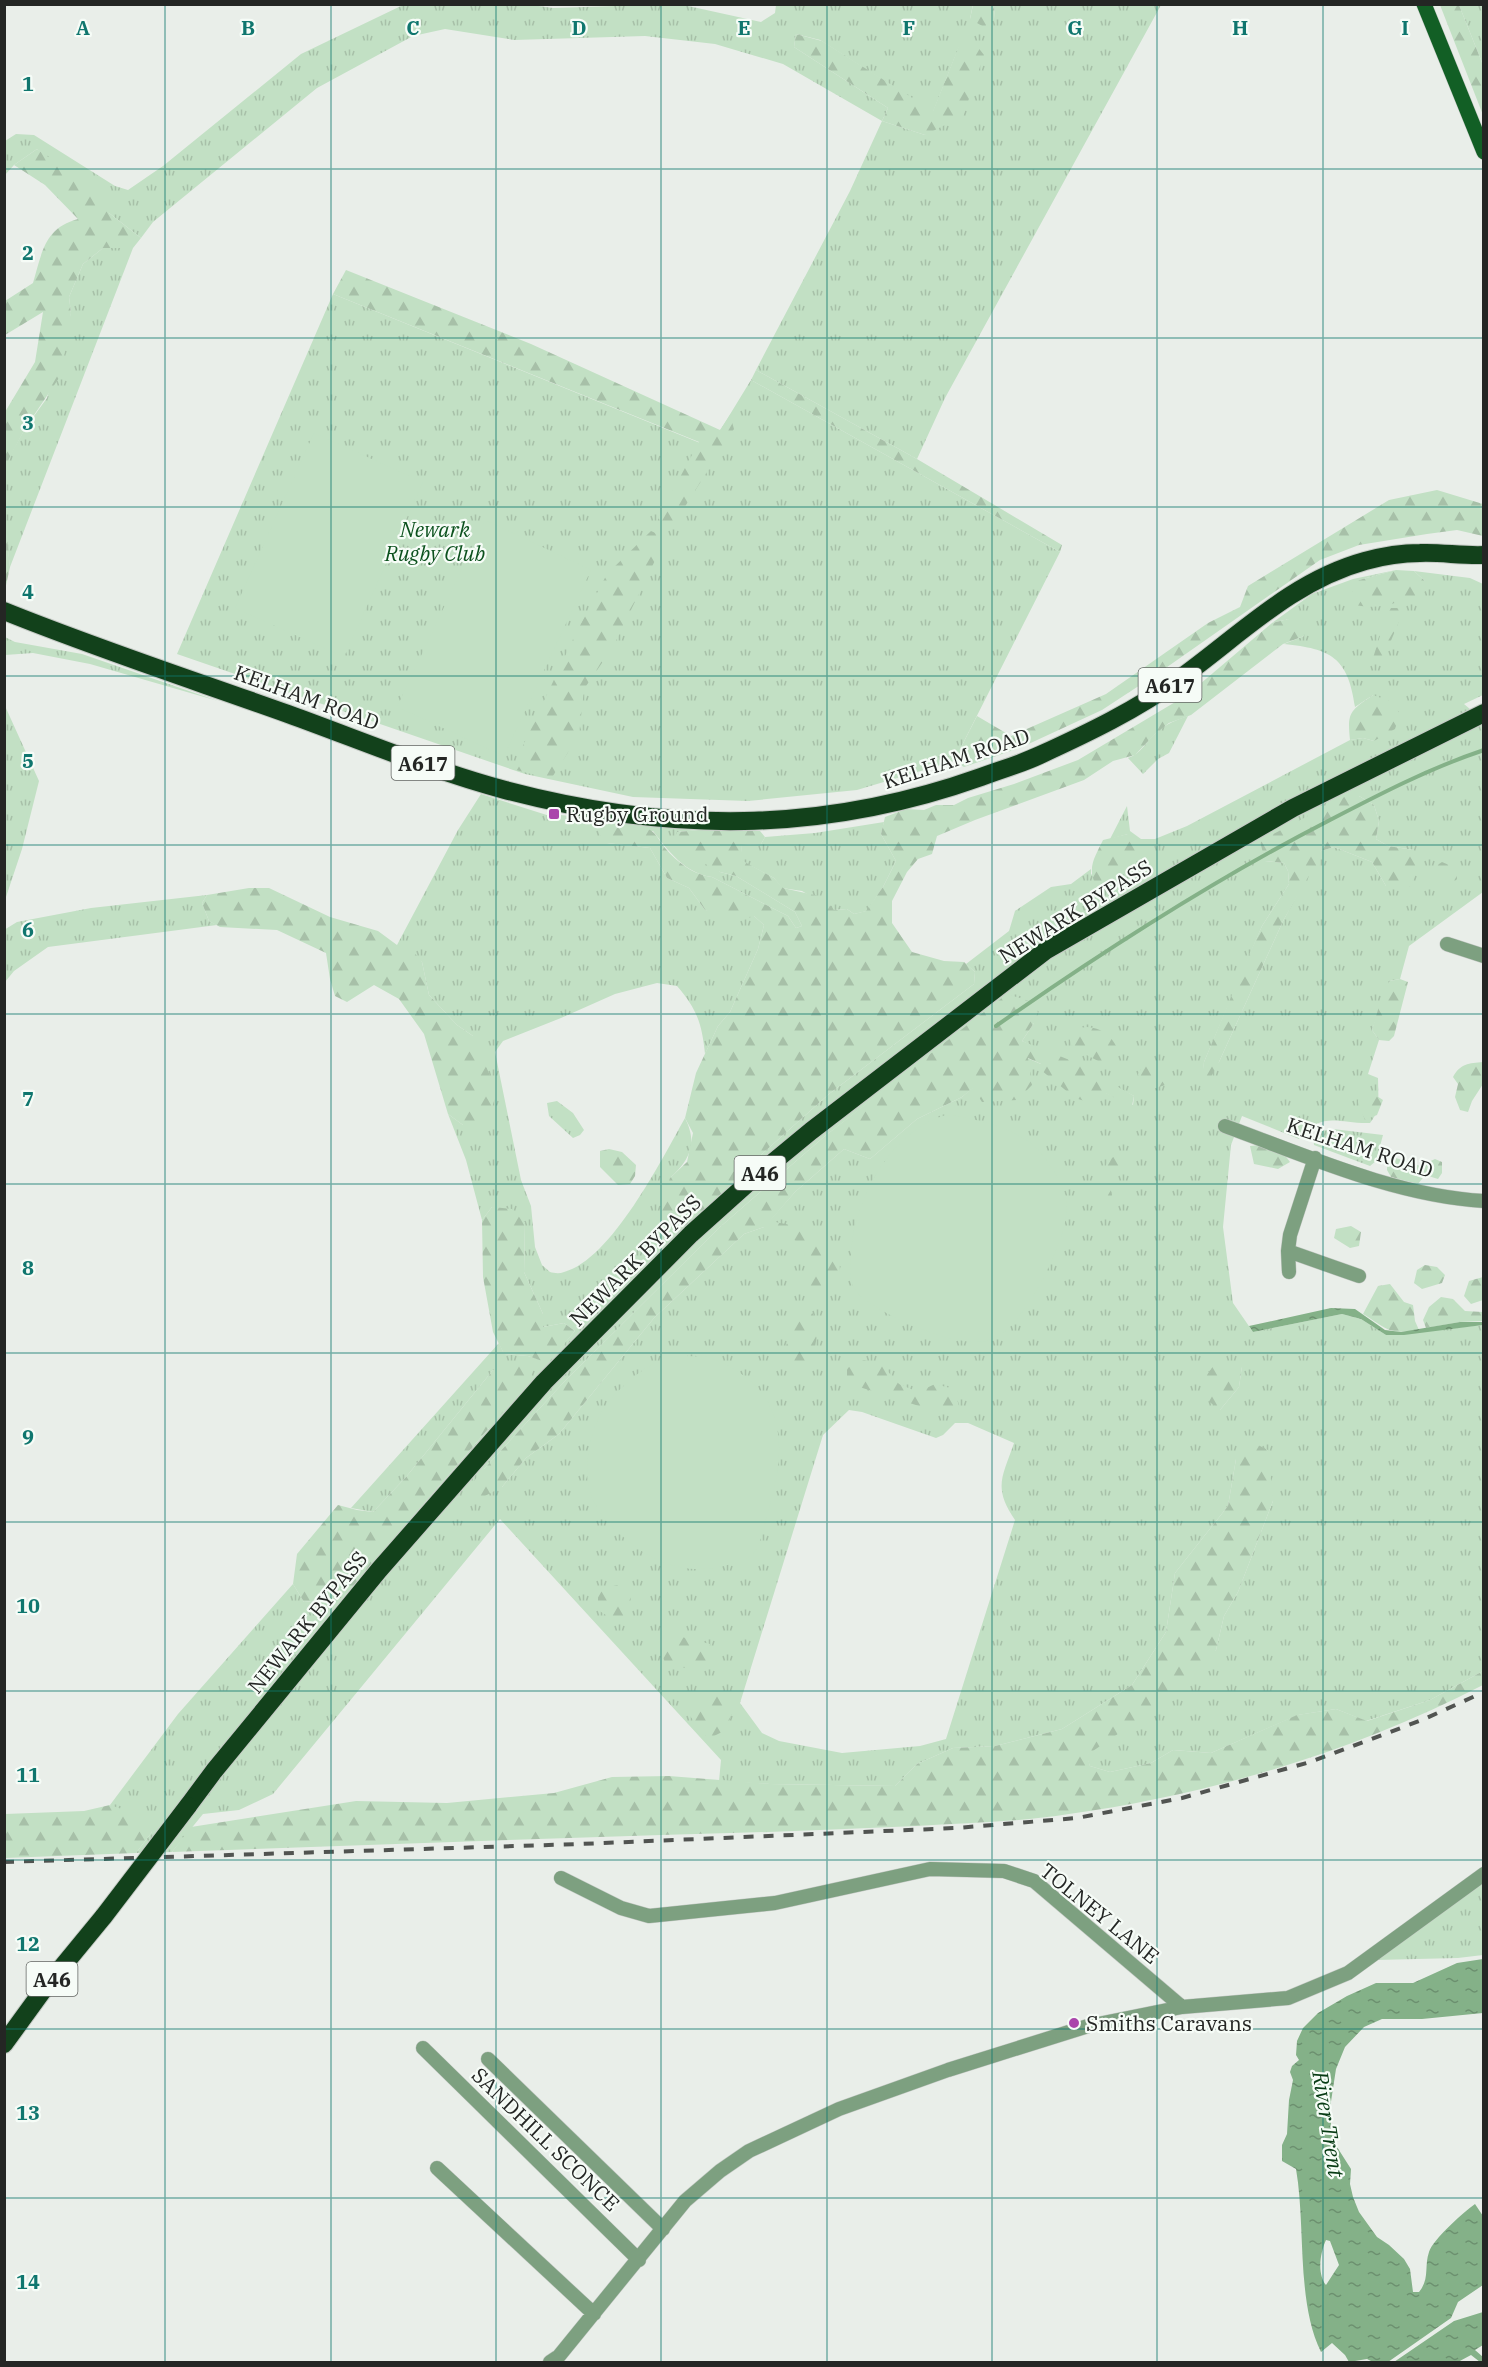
<svg xmlns="http://www.w3.org/2000/svg" width="1488" height="2367" font-family="'IBM Plex Serif',serif">
<style>
.grass{fill:url(#grass-tufts);fill-rule:evenodd}
.forest{fill:url(#forest-firs)}
.pitch{fill:#c2e0c4}
.water{fill:url(#water-ripples);fill-rule:evenodd}
.lines{fill:none;stroke-linecap:round;stroke-linejoin:round}
.stream{stroke:#84b188;stroke-width:4}
.minor-casing{stroke:#c6cac6;stroke-width:15}
.major-casing{stroke:#c6cac6;stroke-width:16}
.highway-casing{stroke:#c6cac6;stroke-width:20}
.minor{stroke:#7da080;stroke-width:14}
.major{stroke:#125f25;stroke-width:15}
.highway{stroke:#12411b;stroke-width:18}
.rail{stroke:#515451;stroke-width:4;stroke-dasharray:10 10;stroke-linecap:butt}
.highway-bridge-casing{stroke:#c6cac6;stroke-width:20;stroke-linecap:butt}
.highway-bridge{stroke:#12411b;stroke-width:18}
.grid{fill:none;stroke:#0f766e;stroke-width:1.5;stroke-opacity:0.55}
.poi-dot{fill:#aa45ab;stroke:#f6fcf7;stroke-width:2}
.labels{text-anchor:middle;dominant-baseline:central;stroke-width:4.5;stroke-linejoin:round;paint-order:stroke}
.shield{fill:#f6fcf7;stroke:#636663;stroke-width:1.5}
.shield-label{font-size:20px;font-weight:bold;fill:#242624}
.park-label{font-size:21px;font-style:italic;fill:#0b511d;stroke:#f6fcf7}
.street-label{font-size:21px;fill:#242624;stroke:#f6fcf7}
.poi-label{font-size:21px;fill:#242624;stroke:#f6fcf7;text-anchor:start}
.water-label{font-size:22px;font-style:italic;fill:#073b14;stroke:#f6fcf7}
.grid-label{font-size:20px;text-anchor:middle;font-weight:bold;fill:#0f766e;stroke:#f6fcf7;stroke-width:4.5;stroke-linejoin:round;paint-order:stroke}
</style>
<defs>
<pattern id="grass-tufts" width="24" height="20" patternUnits="userSpaceOnUse" patternTransform="scale(1.5)"><rect width="24" height="20" fill="#c2e0c4"/><path d="M3 7l-1-3M5 7V3M7 7l1-3M15 17l-1-3M17 17v-4M19 17l1-3" fill="none" stroke="#a7c0a8"/></pattern>
<pattern id="forest-firs" width="22" height="20" patternUnits="userSpaceOnUse" patternTransform="scale(1.5)"><rect width="22" height="20" fill="#c2e0c4"/><path d="M5 1l3.5 6h-7zM16 11l3.5 6h-7z" fill="#a7c0a8"/></pattern>
<pattern id="water-ripples" width="26" height="14" patternUnits="userSpaceOnUse" patternTransform="scale(1.5)"><rect width="26" height="14" fill="#84b188"/><path d="M2 4q2-2 4 0t4 0M15 11q2-2 4 0t4 0" fill="none" stroke="#6c906f"/></pattern>
</defs>
<rect width="100%" height="100%" fill="#e9eee9"/>
<path class="grass" d="M524 4 553 8 679 4 761 22 775 13 776 5 973 4 970 19H995L994 5H1161L945 398 917 459 756 370 850 191 882 121 783 64 715 44 645 36 514 40 445 29 413 36 317 88 153 222 141 238 109 213 37 149 14 165 5 175V141L16 134 34 135 115 186 128 190 163 166 301 54 403 5ZM796 34 820 40 933 112 960 44 925 135 882 121 888 108 794 47Z
M1459 5H1483V65Z
M103 248H133L10 567 4 519V466L26 427 47 398 71 313 69 297 83 264Z
M333 294 710 447 751 380 1060 552 954 761 857 790 748 801 633 797 525 774 177 654Z
M1396 570 1359 580 1425 581 1414 571 1470 578 1483 584V695L1464 704 1483 720V892L1409 946 1400 979 1390 981 1372 1030 1379 1040 1368 1074 1378 1078C1378 1094 1381 1110 1370 1123 1339 1124 1322 1110 1299 1139L1242 1116 1231 1145 1223 1227 1233 1303 1253 1332 1342 1314 1361 1319 1386 1335 1483 1325V1671L1430 1700 1366 1721 1336 1709 1298 1715 1211 1753 1173 1750 1151 1763 1110 1772 1090 1766 1086 1755 1131 1723 1216 1650 1224 1616 1238 1592 1273 1501 1236 1459 1228 1506 1175 1573 1166 1632 1132 1685 1062 1729 995 1746 953 1748 917 1764 895 1786 770 1784 719 1781 721 1760 500 1519 273 1794 239 1810 203 1814 172 1852 136 1853 152 1832 110 1805 178 1714 293 1584 304 1602 343 1598 489 1428 493 1370 406 1477 373 1512 351 1508 499 1343 504 1354 528 1356 548 1362 575 1331 564 1323 543 1327V1314L524 1272 525 1223 492 1207 482 1220 466 1160 448 1114 463 1125 473 1036 457 1025 429 995 422 962 397 945 458 830 481 794 553 817 561 815 699 830 677 832 720 872 736 876 795 912 802 926 796 928 788 916 712 877C686 874 668 851 653 831L607 843 650 848 667 878 689 888 705 910 754 916 764 925 758 949 730 1012 718 1026 705 1054C702 1024 697 1009 677 986L657 983 615 994 561 1018 503 1041 495 1052 521 1180 531 1206 535 1247 542 1265 550 1272C554 1273 559 1274 564 1272 611 1260 662 1159 685 1118 698 1144 690 1159 670 1178L754 1169 762 1154 829 1094 974 984 975 972 966 964 1009 931 1015 911 1051 887 1071 884 1091 869V875L1128 834 1110 839 1127 806 1130 831 1141 839H1155L1187 826 1350 740 1363 738 1374 741 1373 695 1355 707C1348 657 1331 649 1284 644L1304 636 1288 619 1272 623 1312 594 1353 579ZM1359 796 1374 805 1379 821 1376 839 1388 846 1414 850 1386 886 1372 862 1334 847 1321 851 1283 921 1219 1062 1203 1074 1204 1062 1262 926 1289 884 1288 871 1284 863 1265 861ZM1034 1023 1022 1041 1134 1096 1133 1105 1014 1052 962 1097 917 1119 870 1159 844 1149 795 1192 764 1227 744 1234 654 1318 559 1434 526 1458 502 1487 484 1469 563 1383 720 1227 825 1136 916 1066ZM1242 1366 1239 1387 1220 1410ZM849 1410 862 1412 936 1438 943 1435 955 1423H968L1014 1443C1002 1478 993 1487 1015 1520L946 1739 920 1746 842 1753 779 1741 762 1733 740 1703 823 1435Z
M5 637 15 642 82 654 218 701 90 664 33 653 5 655Z
M5 706 39 781 22 849 5 900Z
M1188 716 1169 753 1158 759 1143 774 1128 758C1141 754 1146 741 1157 732 1166 724 1176 720 1188 716Z
M884 822 881 834 896 861 883 887 867 911 854 914 847 909 834 910 802 891 782 888 774 878 740 860 742 845 761 844 765 837 815 833Z
M207 895 202 903 209 921 217 925 48 947 14 971 5 982 4 930 17 922 91 908Z
M557 1101 573 1113 584 1130 580 1135 573 1138 549 1116 547 1103Z
M1333 1129 1383 1135 1376 1161 1370 1166 1314 1145 1313 1136 1320 1131Z
M1483 1883V1955L1458 1958 1375 1960Z"/>
<path class="forest" d="M973 5H994L995 19 984 27 970 19Z
M1440 5H1459L1483 65V115Z
M796 34 822 41 933 111 960 44 973 41 984 55 963 116 925 135 882 121 888 108 794 47Z
M37 149 105 197 109 213 141 238 133 248H103L83 264 69 297 71 313 61 375 26 427 5 466V412L35 362 43 312 5 335V301L33 283C42 253 44 228 78 219L45 185 14 165Z
M346 270 531 344 720 430 730 415 734 429 674 524 665 526 658 518 699 442 333 294Z
M756 370 917 459 1062 545 1060 552 751 380Z
M1437 490 1483 504V536L1457 530 1427 534 1359 545 1320 560 1160 672 1102 710 1022 747 964 767 954 761 977 716 1011 736 1106 694 1208 623 1240 607 1248 586 1389 500Z
M5 519 10 567 5 590H4Z
M651 531 660 535 663 544 613 647 584 689 579 735 551 779 512 769 575 635 607 574Z
M1396 570 1414 571 1425 581 1426 591C1404 601 1377 612 1352 604L1350 595 1359 580Z
M1391 608H1399L1401 617 1384 657 1378 662 1373 658 1386 617Z
M1288 619 1303 625 1304 636 1283 644 1191 715 1169 723 1155 734 1135 755 1113 761 1084 780 975 820 937 836 932 854 918 859 907 872 892 901V923L912 952 944 961 964 962 975 972 974 984 829 1094 762 1154 754 1169 697 1221 674 1236 661 1228 660 1209 670 1178 687 1162 693 1133 685 1118 696 1073 718 1026 730 1012 758 949 764 925 754 916 737 922 705 910 689 888 667 878 650 848 607 843 600 835 599 828C615 824 641 821 654 833 658 837 661 843 665 848 677 862 694 875 712 877L788 916 796 928 802 926 795 912 736 876 720 872 678 849 674 840 677 832 699 830 760 831 765 837 761 844 742 845 741 860 774 878 783 888 823 897 834 910 847 909 854 914 866 911 883 887 896 861 881 834 885 817 906 809 924 810 936 805H954L968 798 1014 784 1078 760 1187 695 1272 623Z
M1373 695 1392 702 1400 714 1395 729 1374 741 1363 738 1350 740C1347 712 1350 711 1373 695Z
M1348 795 1359 796 1374 805 1379 821 1376 839 1388 846 1414 850 1419 866 1410 887 1386 886 1372 862 1334 847 1321 851 1319 868 1311 872 1283 921 1219 1062 1204 1090H1200L1204 1062 1241 973 1262 926 1289 884 1288 871 1284 863 1265 861 1260 841Z
M1128 834 1138 842C1132 872 1121 875 1095 883 1087 867 1096 855 1103 840Z
M1442 862 1456 868 1457 879 1448 888 1437 881 1430 870Z
M249 888H269L330 917 378 931 397 945H408L422 962 429 995 457 1025 473 1036 497 1092 487 1122 463 1125 448 1114 424 1034 399 999 374 985 347 1002 335 996 330 979 326 953 277 930 220 927 209 921 202 903 207 895Z
M1400 979 1408 982 1394 1036 1389 1041 1379 1040 1372 1030 1383 993 1390 981Z
M1007 994 1029 1001 1038 1012 1034 1023 1022 1041 1072 1061 1134 1096 1132 1106 1105 1093 1094 1104 1075 1098 1041 1070V1064L1028 1058 1032 1085 1017 1100 982 1102 973 1088 962 1097 917 1119 870 1159 844 1149 795 1192 770 1221 806 1228 839 1248 840 1273 833 1291 816 1295 807 1289C813 1242 805 1244 764 1227L744 1234 654 1318 559 1434 526 1458 502 1487 483 1497 464 1493 484 1469 563 1383 720 1227 825 1136Z
M1087 1027C1106 1029 1113 1038 1120 1054L1102 1063 1073 1048 1069 1038 1071 1029Z
M1483 1062V1084L1472 1101 1468 1112 1460 1110 1455 1097 1458 1084 1453 1077C1460 1064 1469 1063 1483 1062Z
M1145 1063 1163 1071 1165 1085 1153 1089 1140 1082 1138 1074Z
M1369 1091 1383 1100 1377 1115 1365 1120 1358 1102 1359 1092Z
M1261 1145 1284 1154 1290 1162 1278 1169 1254 1164 1250 1146Z
M609 1149 622 1152 636 1165 635 1176 630 1184 618 1185 600 1167V1151Z
M1115 1156 1126 1159 1122 1173 1112 1174 1105 1168 1108 1160Z
M1396 1158 1420 1166 1435 1159 1442 1162V1173L1438 1179 1425 1175 1418 1184 1391 1177 1387 1170V1161Z
M1096 1195a8 8 0 1 1 16 0a8 8 0 1 1-16 0Z
M492 1207 512 1209 525 1223 524 1272 543 1314V1327L564 1323 575 1331 548 1363 528 1356 504 1354 493 1332 483 1277 482 1220Z
M1351 1226 1361 1232 1359 1246 1350 1248 1334 1238 1336 1229Z
M1425 1265 1437 1267 1445 1275 1442 1283 1422 1289 1414 1283 1417 1270Z
M1483 1277V1300L1471 1304 1464 1296 1469 1281Z
M1390 1284 1404 1302 1413 1305 1415 1321 1419 1330C1388 1335 1388 1329 1363 1314L1378 1286Z
M1441 1297 1453 1299 1465 1311 1483 1312V1321L1460 1322 1426 1328 1423 1320 1429 1307Z
M811 1311 819 1324 813 1358 808 1370 790 1366 784 1353 796 1313Z
M864 1360 883 1366 899 1384 918 1392 935 1384 954 1389 959 1406 944 1414 847 1383V1368Z
M1230 1361 1242 1366 1239 1387 1220 1410 1207 1400 1203 1380 1214 1365Z
M524 1362 532 1366 531 1379 343 1598 304 1602 293 1584 297 1554 338 1505 357 1510 373 1512 406 1477 493 1370Z
M1254 1443 1268 1450 1273 1501 1238 1592 1224 1616 1216 1650 1200 1678 1087 1755 1090 1766 1110 1772 1151 1763 1173 1750 1211 1753 1297 1715 1336 1709 1367 1721 1430 1700 1483 1671V1685C1355 1751 1213 1794 1069 1814 1019 1822 967 1823 916 1826 831 1830 746 1833 661 1835 498 1840 335 1846 172 1852L191 1827 356 1801 447 1803 554 1793 612 1777 669 1776 770 1784 895 1786 917 1764 953 1748 995 1746 1062 1729 1132 1685 1166 1632 1175 1573 1228 1506 1236 1459Z
M617 1585 631 1596 629 1613 617 1622 598 1610V1590Z
M682 1637 710 1644 708 1660 685 1668 665 1663 660 1648 662 1639Z
M714 1691 734 1707 726 1730 708 1739 690 1716V1695Z
M110 1805 142 1816 152 1832 136 1853 5 1858V1814L84 1811Z"/>
<path class="pitch" d="M314 433 423 482 344 657 235 608Z
M485 520 591 570 504 756 397 707Z
M946 1115C972 1117 1012 1128 1032 1144 1040 1150 1046 1160 1052 1168 1059 1179 1067 1193 1067 1206 1067 1233 1046 1276 1031 1299 1020 1316 1007 1336 986 1341 957 1347 899 1322 875 1306 867 1301 859 1296 854 1288 849 1280 851 1266 851 1257 852 1202 891 1130 946 1115Z
M680 1356C688 1356 698 1356 707 1357 718 1360 730 1366 740 1373 788 1405 784 1458 769 1508 765 1521 762 1544 752 1555 747 1560 738 1562 731 1564 687 1578 648 1562 616 1530 604 1520 593 1504 589 1489 584 1470 590 1434 599 1417 609 1397 633 1375 653 1364 661 1359 671 1358 680 1356Z"/>
<path class="water" d="M1331 1308 1355 1309 1385 1330 1401 1332 1460 1322H1483V1325L1404 1335H1386L1361 1319 1342 1314 1253 1332 1249 1326Z
M1483 1959V2013L1422 2019H1382L1364 2027 1345 2047 1336 2069 1330 2108 1331 2124 1337 2147 1351 2169 1350 2184 1353 2197 1359 2212 1377 2237 1389 2245 1404 2259 1410 2269 1413 2292H1419C1430 2279 1424 2266 1429 2252 1433 2239 1464 2212 1475 2204L1483 2216V2285L1458 2302 1451 2318 1388 2362H1373L1367 2359 1349 2362 1345 2355 1332 2343 1321 2352C1296 2301 1306 2226 1296 2169L1282 2161V2145L1287 2134 1289 2100 1293 2080 1290 2072 1292 2066 1299 2060 1296 2055 1297 2041 1303 2028 1318 2013 1347 1996 1376 1983H1413L1457 1963ZM1326 2240 1330 2241 1339 2265 1326 2285C1317 2274 1320 2253 1326 2240Z
M1483 2312V2345L1475 2350 1483 2357V2362H1480L1471 2355 1458 2362H1394L1454 2321Z"/>
<g class="lines">
<path class="stream" d="M996 1026C1103 951 1213 880 1330 820 1380 794 1430 768 1484 750"/>
<defs>
<path id="minor" d="M1447 944 1484 956
M1225 1126C1307 1156 1396 1196 1484 1201
M1288 1251 1359 1276
M1289 1272 1288 1251 1290 1235 1315 1158
M561 1878 621 1908 649 1916 775 1903 930 1869 1004 1871 1034 1881 1182 2007 1288 1998 1348 1973 1484 1874
M423 2048 639 2260
M488 2059 663 2229
M437 2168 594 2314
M550 2362 559 2356 685 2201 720 2171 749 2151 839 2109 948 2070 1088 2026 1182 2007"/>
<path id="major" d="M1424 4 1484 152"/>
<path id="highway" d="M4 611C98 649 193 680 288 714 360 740 431 770 505 790 668 833 821 834 981 777 1000 770 1021 764 1040 755 1088 733 1136 710 1179 679 1239 636 1292 581 1365 561 1383 556 1402 553 1420 553 1441 552 1462 556 1484 555
M188 1806 214 1771 379 1570 544 1382 691 1234 749 1182 811 1131 1045 951 1293 808 1484 713
M4 2044 44 1989 104 1916"/>
</defs>
<use href="#minor" class="minor-casing"/>
<use href="#major" class="major-casing"/>
<use href="#highway" class="highway-casing"/>
<use href="#minor" class="minor"/>
<use href="#major" class="major"/>
<use href="#highway" class="highway"/>
<path class="rail" d="M4 1862 580 1844 956 1828 1077 1818 1182 1798 1310 1762 1422 1720 1484 1692"/>
<defs>
<path id="highway-bridge" d="M104 1916 188 1806"/>
</defs>
<use href="#highway-bridge" class="highway-bridge-casing"/>
<use href="#highway-bridge" class="highway-bridge"/>
</g>
<path class="grid" d="M165 4V2362M331 4V2362M496 4V2362M661 4V2362M827 4V2362M992 4V2362M1157 4V2362M1323 4V2362M4 169H1484M4 338H1484M4 507H1484M4 676H1484M4 845H1484M4 1014H1484M4 1184H1484M4 1353H1484M4 1522H1484M4 1691H1484M4 1860H1484M4 2029H1484M4 2198H1484"/>
<g class="poi-dot">
<rect x="548" y="808" width="12" height="12" rx="3"/>
<circle cx="1074" cy="2023" r="6"/>
</g>
<g class="labels">
<g class="shield">
<rect x="1138.5" y="668" width="63" height="34" rx="4.5"/>
<rect x="391.5" y="746" width="63" height="34" rx="4.5"/>
<rect x="734.5" y="1156" width="51" height="34" rx="4.5"/>
<rect x="26.5" y="1962" width="51" height="34" rx="4.5"/>
</g>
<g class="shield-label">
<text x="1170" y="685">A617</text>
<text x="423" y="763">A617</text>
<text x="760" y="1173">A46</text>
<text x="52" y="1979">A46</text>
</g>
<g class="park-label">
<text x="435" y="529">Newark<tspan x="435" dy="24">Rugby Club</tspan></text>
</g>
<g class="street-label">
<text transform="translate(307 697) rotate(20)">KELHAM ROAD</text>
<text transform="translate(956 758) rotate(-18)">KELHAM ROAD</text>
<text transform="translate(1075 911) rotate(-32)">NEWARK BYPASS</text>
<text transform="translate(1360 1147) rotate(18)">KELHAM ROAD</text>
<text transform="translate(635 1260) rotate(-45)">NEWARK BYPASS</text>
<text transform="translate(307 1622) rotate(-51)">NEWARK BYPASS</text>
<text transform="translate(1100 1913) rotate(39)">TOLNEY LANE</text>
<text transform="translate(546 2139) rotate(44)">SANDHILL SCONCE</text>
</g>
<g class="poi-label">
<text x="566" y="814">Rugby Ground</text>
<text x="1086" y="2023">Smiths Caravans</text>
</g>
<g class="water-label">
<text transform="translate(1329 2124) rotate(81)">River Trent</text>
</g>
</g>
<g class="grid-label">
<text x="83" y="35">A</text>
<text x="248" y="35">B</text>
<text x="413" y="35">C</text>
<text x="579" y="35">D</text>
<text x="744" y="35">E</text>
<text x="909" y="35">F</text>
<text x="1075" y="35">G</text>
<text x="1240" y="35">H</text>
<text x="1405" y="35">I</text>
<text x="28" y="91">1</text>
<text x="28" y="260">2</text>
<text x="28" y="430">3</text>
<text x="28" y="599">4</text>
<text x="28" y="768">5</text>
<text x="28" y="937">6</text>
<text x="28" y="1106">7</text>
<text x="28" y="1275">8</text>
<text x="28" y="1444">9</text>
<text x="28" y="1613">10</text>
<text x="28" y="1782">11</text>
<text x="28" y="1951">12</text>
<text x="28" y="2120">13</text>
<text x="28" y="2289">14</text>
</g>
<rect width="1488" height="2367" fill="none" stroke="#242624" stroke-width="12"/>
</svg>
